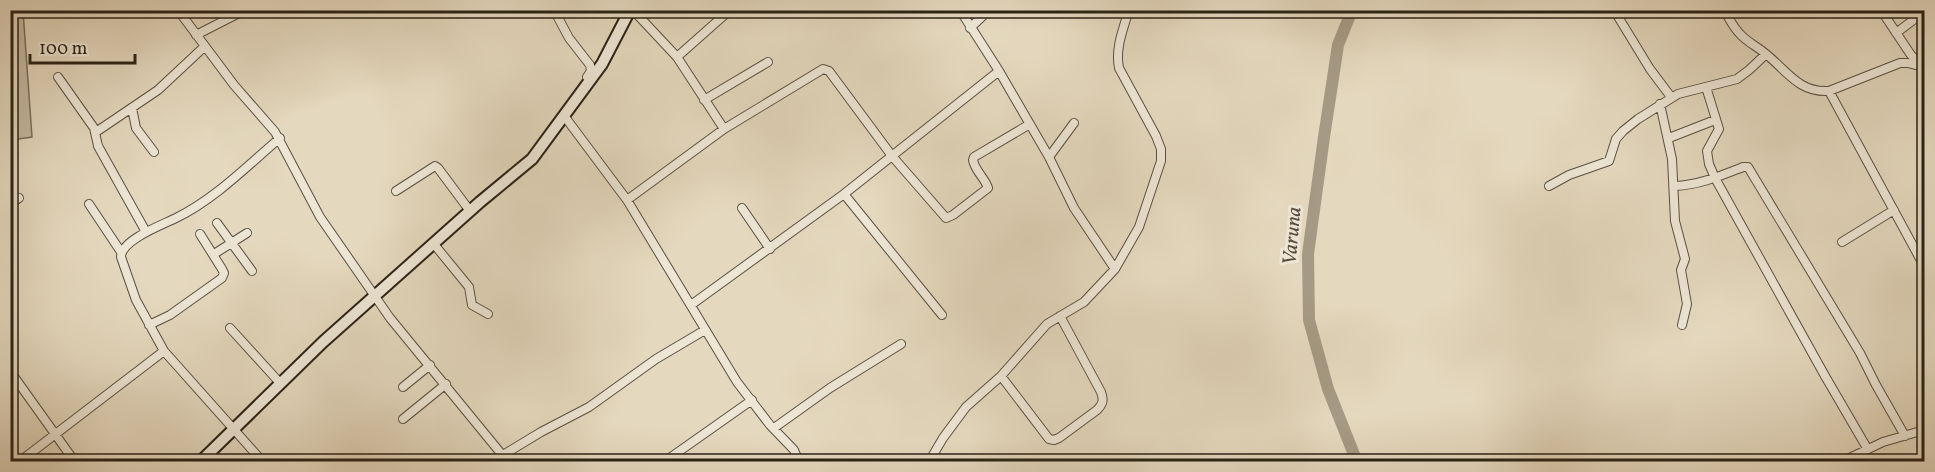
<svg xmlns="http://www.w3.org/2000/svg" width="1935" height="472" font-family="Vollkorn,serif">
<style>
.green{fill:#c5b9a2;stroke:#786e5c;stroke-width:1.5}
.lines{fill:none;stroke-linecap:round;stroke-linejoin:round}
.river{stroke:#a59a85;stroke-width:12}
.street-casing{stroke:#595041;stroke-width:10}
.secondary-casing{stroke:#2b2217;stroke-width:14}
.street{stroke:#ede6d5;stroke-width:8}
.secondary{stroke:#ede6d5;stroke-width:10}
.labels{text-anchor:middle;dominant-baseline:central;stroke-width:6;stroke-linejoin:round;paint-order:stroke}
.water-label{font-size:20px;font-style:italic;fill:#564c3e;stroke:#ede6d5}
</style>
<rect width="100%" height="100%" fill="#e4d8be"/>
<filter id="stains"><feTurbulence type="fractalNoise" baseFrequency=".00333" numOctaves="4"/><feColorMatrix values="0 0 0 0 .2 0 0 0 0 .09 0 0 0 0 .02 0 0 0 .5 -.17"/></filter>
<radialGradient id="worn" r=".72"><stop offset=".6" stop-color="#630" stop-opacity="0"/><stop offset="1" stop-color="#630" stop-opacity=".3"/></radialGradient>
<path class="green" d="M10 11H23L32 137 11 140Z"/>
<g class="lines">
<path class="river" d="M1352 10 1338 45 1324 137 1308 254 1309 320 1328 389 1357 462"/>
<defs>
<path id="street" d="M178 10 234 85 275 132 320 217 390 318 508 462
M554 10 569 38 590 65 591 71 587 77
M633 10 677 57 724 129
M960 10 999 71 1049 157 1074 208 1115 269
M1614 10 1650 69 1671 97
M1724 10C1729 18 1733 27 1740 34 1747 42 1758 47 1766 54 1787 71 1799 93 1829 91L1900 63H1908L1923 67
M1881 10 1911 55 1921 65
M970 28 989 10
M1896 33 1924 12
M196 35 245 10
M677 57 730 10
M58 77 94 128 98 146 146 232
M1706 87 1719 129 1707 151 1709 164 1715 178 1825 376 1867 448
M1829 91 1924 266
M704 100 768 62
M1660 104 1672 159 1675 221 1685 259 1681 270 1687 304 1682 325
M132 108 136 128 154 152
M565 117 627 200 737 382 770 425 794 450 799 462
M96 132 158 90 204 47
M1669 138 1715 120
M1049 157 1074 123
M1549 186 1569 175 1609 161 1616 139 1623 131 1638 119 1678 94 1737 79 1749 70 1766 54
M1675 186C1699 185 1720 176 1743 167H1748L1860 353 1876 385 1905 436
M396 191 435 166 438 168 470 211
M844 194 942 315
M627 200 724 129 823 69 829 71 892 156 946 218 953 215 988 188C985 178 975 171 973 160L974 157 1030 124
M10 204 19 198
M89 204 121 252
M742 208 770 249
M217 223 252 271
M1842 242 1894 210
M433 243 469 287 472 305 488 314
M214 254 247 233
M691 305 844 194 999 71
M149 325 170 315 222 278 224 273 222 269 200 234
M230 328 280 383
M10 371 75 462
M1001 376 1049 439 1054 440 1059 438 1097 410C1103 404 1104 400 1101 392L1060 316
M403 387 430 365
M403 419 446 384
M774 428 830 388 901 344
M503 455 541 432 589 407 656 359 705 330
M19 462 164 351
M263 462 164 351 136 300 121 257C121 240 162 225 176 218 215 199 247 166 280 138
M664 462 752 400
M929 462 943 438 966 407 1001 376 1047 324 1084 302 1115 269 1139 227 1161 161V149L1156 136 1119 68C1115 49 1123 29 1129 10
M1041 462 1045 459
M1659 462 1665 460 1676 462
M1841 462 1883 442 1924 430"/>
<path id="secondary" d="M200 462 323 342 480 202 532 159 602 64 630 10"/>
</defs>
<use href="#street" class="street-casing"/>
<use href="#secondary" class="secondary-casing"/>
<use href="#street" class="street"/>
<use href="#secondary" class="secondary"/>
</g>
<g class="labels">
<g class="water-label">
<text transform="translate(1293 236) rotate(-85)">Varuna</text>
</g>
</g>
<rect width="1935" height="472" fill="none" stroke="#e4d8be" stroke-width="36"/>
<rect x="12" y="12" width="1911" height="448" fill="none" stroke="#2b2217" stroke-width="3"/>
<rect x="18" y="18" width="1899" height="436" fill="none" stroke="#2b2217" stroke-width="1.5"/>
<path d="M30 54v9h105v-9" fill="none" stroke="#2b2217" stroke-width="3"/>
<text x="39" y="54" font-size="18" fill="#2b2217" stroke="#ede6d5" stroke-width="4.5" paint-order="stroke">100 m</text>
<rect width="100%" height="100%" filter="url(#stains)"/>
<rect width="100%" height="100%" fill="url(#worn)"/>
</svg>
